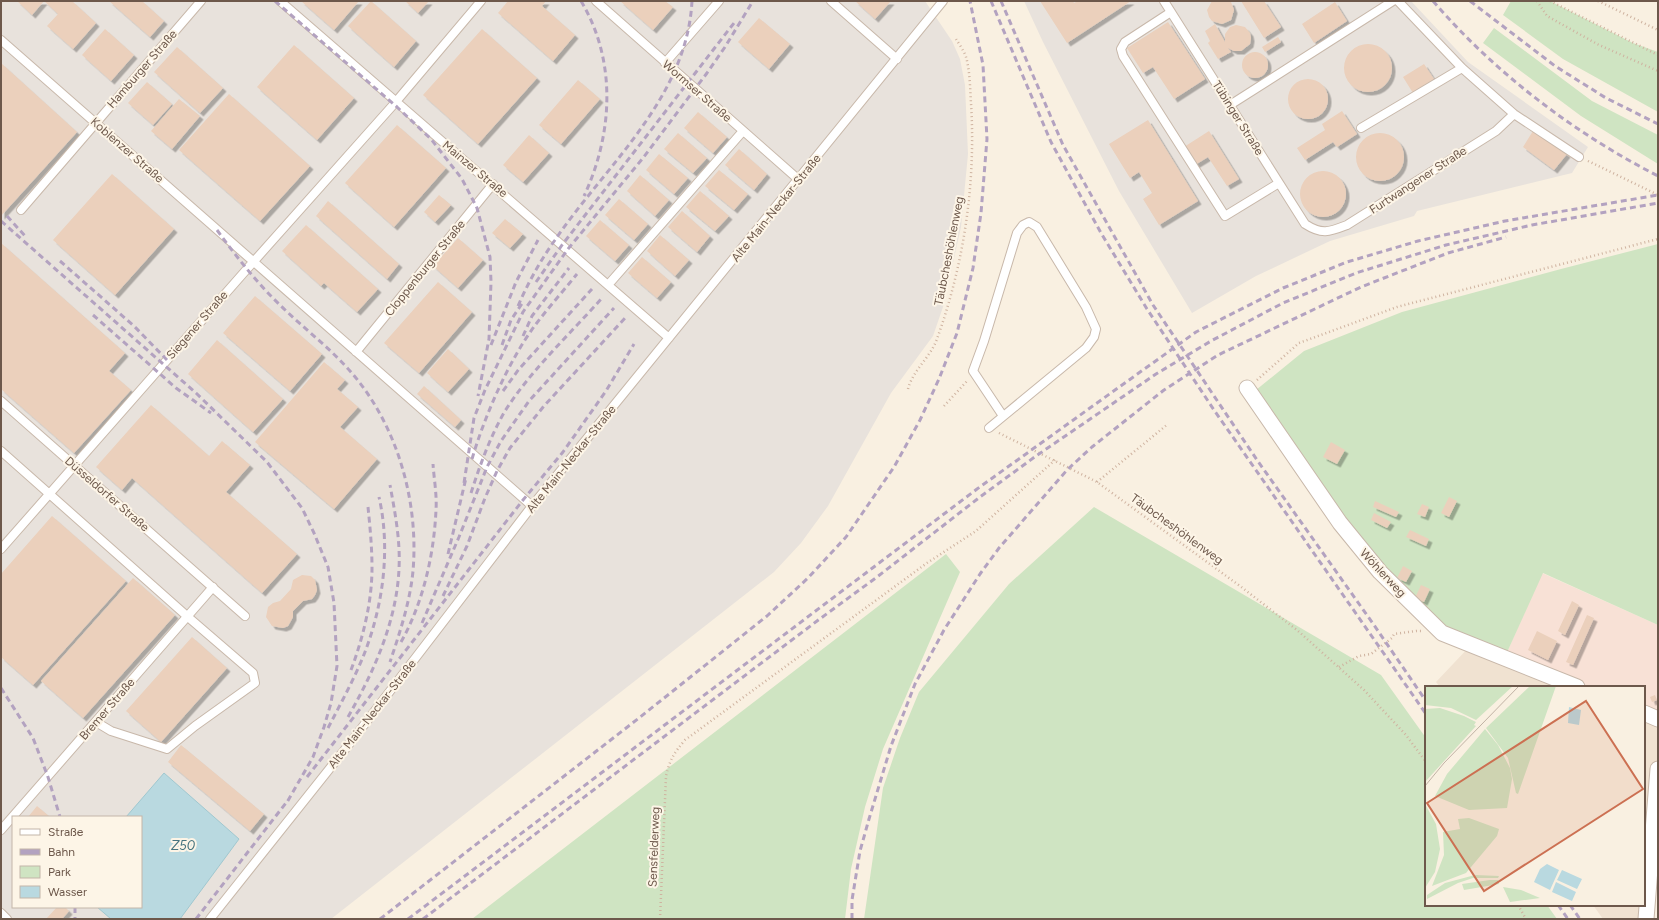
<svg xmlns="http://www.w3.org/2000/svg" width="1659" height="920" font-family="Figtree,sans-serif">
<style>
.residential{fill:#f0e2d1}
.commercial{fill:#f8e1d6}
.industrial{fill:#e8e2dc;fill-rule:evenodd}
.green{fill:#cfe4c2}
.water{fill:#b9d9e0;stroke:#a0c8d0}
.building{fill:#ebd0bc;filter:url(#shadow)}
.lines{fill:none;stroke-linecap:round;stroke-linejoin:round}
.lane-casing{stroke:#c8b8aa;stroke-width:10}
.street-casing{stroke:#c8b8aa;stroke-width:17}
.path{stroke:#cfb3a0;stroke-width:2.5;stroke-dasharray:1 3;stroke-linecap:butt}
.lane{stroke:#fff;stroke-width:8}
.street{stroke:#fff;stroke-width:15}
.rail{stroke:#b3a2c0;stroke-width:3;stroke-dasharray:6 4;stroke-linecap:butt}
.labels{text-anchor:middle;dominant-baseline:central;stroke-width:4;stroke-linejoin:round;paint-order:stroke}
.street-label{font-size:12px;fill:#6d584b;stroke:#fdf5e7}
.water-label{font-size:13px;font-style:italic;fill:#47747f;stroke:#fdf5e7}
.inset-road{fill:none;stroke:#c1b3a5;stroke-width:1}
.view{fill:#cc7052;fill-opacity:0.15;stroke:#cc7052;stroke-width:2}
.inset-edge{fill:none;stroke:#6d584b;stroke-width:2}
</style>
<defs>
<filter id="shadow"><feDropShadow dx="3.5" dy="3.5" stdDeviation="0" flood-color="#0004"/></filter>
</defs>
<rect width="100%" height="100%" fill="#f9f0e1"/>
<path class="residential" d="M1471 645 1577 687H1440L1436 682Z
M1644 713 1658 719V833L1642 919H1603L1593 905H1644Z"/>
<path class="commercial" d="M1542 573 1658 625V719L1644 713V687H1577L1504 659Z"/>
<path class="industrial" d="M1 1H925L952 41 960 59 965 85 968 154 961 227 943 307 933 336 891 393 828 506 801 543 774 572 331 919H1ZM13 817H141V907H13Z
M1024 1H1411L1468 62 1588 147 1572 173 1417 211 1414 216 1330 241 1256 276 1192 313 1119 191 1043 42Z"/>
<path class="green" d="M1511 1H1550L1633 43 1658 52V112L1563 59 1503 15Z
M1494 28 1592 101 1658 135V164L1581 116 1483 43Z
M1658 244V625L1543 573 1504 659 1471 645 1423 610 1354 535 1256 390 1304 351 1402 312 1561 269Z
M1094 507 1381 675 1426 738V905H1547L1557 919H864L883 788 900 738 919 692 1009 584Z
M946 554 960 572 883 749 865 807 851 869 845 919H472Z"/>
<path class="water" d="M164 773 239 839 180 919H111L97 907H141V817H126Z"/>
<path class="building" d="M17 1H72L96 23 73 49 47 26 58 14 44 1 32 15Z
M109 1H142L164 21 150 37Z
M301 1H359L334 30Z
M371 1 416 41 394 67 348 26Z
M405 1H429L418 13Z
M508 1H546L542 6 575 35 553 61 498 13Z
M620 1H665L673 7 653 30Z
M855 1H891L875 19Z
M1040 1H1073L1074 3 1078 1H1131L1067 43Z
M1212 1 1231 2 1234 10 1231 20 1222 24 1212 21 1209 17 1207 10Z
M1241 1H1264L1281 27 1264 38Z
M1335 2 1347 21 1314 43 1302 24Z
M759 18 790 44 769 69 738 42Z
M1168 22 1205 79 1174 99 1153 67 1143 73 1127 48Z
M1215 24 1225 42V34L1230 27 1236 25 1245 27 1250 33 1251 38 1250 44 1241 51H1234L1228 48 1231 52 1218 59 1208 43 1210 41 1205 31Z
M105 29 134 55 111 81 82 55Z
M482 29 537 78 478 144 423 95Z
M1278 37 1281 42 1265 52 1262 47Z
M1344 68a24 24 0 1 1 48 0a24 24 0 1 1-48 0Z
M294 45 354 98 317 140 257 87Z
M177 47 223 88 200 113 154 72Z
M1242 65a13 13 0 1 1 26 0a13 13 0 1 1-26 0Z
M1 63 77 132 1 216Z
M1424 64 1434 79 1413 93 1403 77Z
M1288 99a20 20 0 1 1 40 0a20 20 0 1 1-40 0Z
M578 80 600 99 561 144 539 125Z
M147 82 172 104 153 125 128 103Z
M229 94 310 166 260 221 179 150Z
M179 99 200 116 172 149 151 131Z
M1342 111 1357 134 1337 147 1333 142 1305 160 1297 148 1325 130 1322 124Z
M698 112 727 137 713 153 684 128Z
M1148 120 1198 201 1159 225 1143 199 1152 193 1139 172 1130 178 1109 144Z
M397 125 446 168 394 227 345 183Z
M1209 131 1239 179 1227 186 1208 157 1195 165 1184 147Z
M1533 131 1567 154 1554 170 1523 147Z
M678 133 707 158 693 173 664 149Z
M1356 157a24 24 0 1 1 48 0a24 24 0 1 1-48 0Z
M529 135 549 153 523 182 503 165Z
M739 149 767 174 754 190 725 165Z
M659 154 688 178 674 194 646 170Z
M719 170 748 194 734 210 705 186Z
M1300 194a23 23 0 1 1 46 0a23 23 0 1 1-46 0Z
M112 174 174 229 115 295 53 240Z
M640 175 669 200 655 216 627 191Z
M700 191 729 216 715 231 686 207Z
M439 195 451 205 435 222 424 212Z
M619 199 648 224 634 240 605 215Z
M328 201 399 264 387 279 316 216Z
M682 211 710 236 697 252 668 227Z
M505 219 523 234 510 248 492 233Z
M600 220 629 245 615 261 586 236Z
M306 225 378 289 357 312 324 283 321 286 282 251Z
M660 235 689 260 675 276 647 251Z
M458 238 483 260 458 288 433 266Z
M1 243 125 353 109 371 131 390 74 453 1 389Z
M642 257 671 282 657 298 628 273Z
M438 282 472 312 419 373 384 343Z
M255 296 322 354 290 391 223 333Z
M217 340 283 399 253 432 188 374Z
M448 349 469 369 448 392 427 373Z
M324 362 345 380 337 389 358 407 340 427 377 459 334 509 255 442Z
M424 386 461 420 455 427 417 394Z
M151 405 209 456 222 441 250 465 226 492 297 554 262 593 132 478 122 490 96 467Z
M1331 442 1345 450 1337 464 1323 457Z
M1449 497 1457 501 1449 517 1441 513Z
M1375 501 1399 512 1396 517 1373 507Z
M1422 504 1429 507 1425 517 1417 514Z
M1374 513 1391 522 1387 528 1371 520Z
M52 516 126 581 33 685 1 657V574Z
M1410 530 1429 539 1426 546 1406 537Z
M1403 566 1412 571 1406 582 1397 578Z
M302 575 311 576 315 580 317 590 315 595 312 599 303 601 293 611V617L288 626 283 628 272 626 266 617 268 607 273 603 280 601 291 589 293 580Z
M133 578 175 615 83 718 41 681Z
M1421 585 1430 589 1424 602 1415 598Z
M1572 601 1579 605 1565 635 1558 631Z
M1587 615 1594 618 1573 665 1566 662Z
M1537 631 1557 641 1548 660 1528 650Z
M192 637 227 668 161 742 126 711Z
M1655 695 1657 700 1652 702 1650 697Z
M181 745 264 814 250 831 168 762Z
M37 806 50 817H28Z
M57 907H65L69 911 62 919H46Z"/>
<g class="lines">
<defs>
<path id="lane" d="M280 1 669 338
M596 1 799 180
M831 1 897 59
M1164 1 1305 224C1322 235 1329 232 1347 225L1496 131 1514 114
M1398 1 1462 68 1514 114 1579 157
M1171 12 1125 42 1121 49 1123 56 1225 216 1279 183
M1 40 532 506
M665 63 719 1
M1230 105 1393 1
M1361 128 1462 68
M21 210 201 1
M608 285 743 131
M356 352 493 184
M1 401 245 616
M989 428 1086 348 1094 337 1096 329 1086 307 1037 227 1029 222 1023 225 1017 233 984 341 973 371 1003 416
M1 451 188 617 253 673 255 683 195 726 167 749 111 731 96 722
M1 549 247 269 394 104 481 1
M1 830 213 587
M1 913 7 919
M210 919 354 738 532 506 943 1"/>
<path id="street" d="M1247 388 1340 523 1380 572 1442 633 1577 687
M1644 713 1658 719
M1646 919 1658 769"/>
</defs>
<use href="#lane" class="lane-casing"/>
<use href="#street" class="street-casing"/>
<path class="path" d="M1537 1 1547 16 1599 45 1658 71
M1550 1 1658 55
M1598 1 1658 30
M1588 161 1658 195
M1257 380 1299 343 1397 307 1658 239
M908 389C913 370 930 358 937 339 964 264 976 183 971 103 970 88 970 71 966 57 964 51 959 44 956 39
M944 406 968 380
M999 433 1097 482 1240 586 1297 630 1364 690 1406 735 1426 762
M1097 482 1168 424
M1339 667 1359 656 1371 654 1392 638 1394 634 1416 631H1421
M1518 905 1526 919
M660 919 666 776C670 759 674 753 685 740L927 563 976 531 1055 460"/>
<use href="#lane" class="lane"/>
<use href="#street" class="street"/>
<path class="rail" d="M275 1 397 107 431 139 462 179 477 208 490 257 491 282 489 339 478 396
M581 1C617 61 613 134 584 196
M991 1 1051 142 1101 233 1147 309 1214 410 1426 714
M1001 1 1063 145 1153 305 1257 460 1374 625 1426 701
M1433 1C1495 73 1574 133 1658 176
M1470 1 1555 66 1606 98 1658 124
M7 216 25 236
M1 221 196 393 267 462 302 508 314 533 328 567 334 603 337 666 331 703 324 727 313 757 286 804
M217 230C236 256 256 282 279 304 302 327 328 346 350 371 397 424 419 501 413 571 410 602 400 632 390 662
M60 261 134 326 167 360
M536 282 562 245 734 23
M518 306C528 283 540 261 555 240 606 165 687 98 692 1
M93 315 176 388 211 413
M523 336 532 316 569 268
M491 345 516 282 538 240
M502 345 511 320 523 302
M503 391 519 369 592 289
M472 459C485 415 509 360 536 324 549 307 564 290 577 274
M464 483 474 418 485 390 523 312 568 249 643 158 707 73 725 47 753 1
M471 493C480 465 490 437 505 411 531 370 570 334 602 298
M448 554 466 478
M443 596 467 546 485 498 497 471 510 448 544 406 626 317
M422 623 459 537 487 467 501 441 529 401 614 308
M401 642C423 603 434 555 436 510 437 495 434 479 433 464
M351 670C363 638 372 602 372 568 372 547 370 527 368 507
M1 688 33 738 48 777 60 817
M348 717C377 666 402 610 399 549 398 528 394 507 390 485
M328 728C340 705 353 681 363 657 383 607 391 550 379 497
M307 777 523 500 563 452 606 391 634 344
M1558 905 1568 919
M1570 905 1580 919
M75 907V919
M196 919 289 799
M380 919 639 718 767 616 808 578 846 537 894 467 920 420 939 379 957 333 973 268 981 213 987 139 983 65 970 1
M408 919 977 489 1196 332 1283 288 1347 262 1418 241 1505 221 1658 195
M423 919 817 621 877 577 980 497 1036 456 1156 374 1211 341 1283 303 1356 273 1446 245 1532 225 1658 203
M852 919V900L860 851 869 819 891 746 915 684 944 630 980 574 999 548 1067 470 1092 447 1164 390 1218 355 1361 287 1448 253 1506 237"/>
</g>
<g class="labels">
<g class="street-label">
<text transform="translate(142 69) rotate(-49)">Hamburger Straße</text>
<text transform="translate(697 91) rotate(41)">Wormser Straße</text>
<text transform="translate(1238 118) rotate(58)">Tübinger Straße</text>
<text transform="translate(127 150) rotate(41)">Koblenzer Straße</text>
<text transform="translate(475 169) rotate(40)">Mainzer Straße</text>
<text transform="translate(1418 180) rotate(-33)">Furtwangener Straße</text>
<text transform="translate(776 208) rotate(-51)">Alte Main-Neckar-Straße</text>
<text transform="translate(949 251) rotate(-79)">Täubcheshöhlenweg</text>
<text transform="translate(425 268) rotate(-51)">Cloppenburger Straße</text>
<text transform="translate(197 325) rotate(-49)">Siegener Straße</text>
<text transform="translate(571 459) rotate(-51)">Alte Main-Neckar-Straße</text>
<text transform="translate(107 494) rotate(41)">Düsseldorfer Straße</text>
<text transform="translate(1177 529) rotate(36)">Täubcheshöhlenweg</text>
<text transform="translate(1383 573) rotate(47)">Wöhlerweg</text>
<text transform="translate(107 709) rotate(-49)">Bremer Straße</text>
<text transform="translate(372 714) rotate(-52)">Alte Main-Neckar-Straße</text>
<text transform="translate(654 847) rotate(-88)">Sensfelderweg</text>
</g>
<g class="water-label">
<text x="183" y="845">Z50</text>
</g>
</g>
<g transform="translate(1425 686)">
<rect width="220" height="220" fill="#f9f0e1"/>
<path d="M0 0H88L51 34 26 22 0 19ZM105 0H131L93 108 91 107 83 72 61 42ZM15 22 39 30 51 36 49 39 51 40 0 96V23ZM60 43 73 59 85 82 87 93 82 122 44 124 10 110 22 88ZM0 118 11 138 15 163 10 186 0 202ZM44 132 74 143 72 150 41 187 7 200 19 169 18 146 35 143 33 133ZM50 189 74 190 73 192H48L33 197 2 213V209L20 197ZM65 194H73L74 198 39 204 37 198ZM78 201 96 204 115 212 85 216Z" fill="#cfe4c2"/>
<path d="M144 21 156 24 154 39 143 37ZM122 178 134 184 125 204 109 196 115 183ZM137 184 157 193 152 203 132 194ZM131 196 151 206 147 215 127 206Z" fill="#b9d9e0"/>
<path class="inset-road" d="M0 100 19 77 94 0"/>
<path class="view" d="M161 15 218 103 59 205 2 117Z"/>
<rect width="220" height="220" class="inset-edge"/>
</g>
<rect width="1659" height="920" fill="none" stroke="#6d584b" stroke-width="4"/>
<rect x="12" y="816" width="130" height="92" fill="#fdf5e7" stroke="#c3b6a9"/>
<rect x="20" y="829" width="20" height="6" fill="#ffffff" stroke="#c3b6a9"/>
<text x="48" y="836" font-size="12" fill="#6d584b">Straße</text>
<rect x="20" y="849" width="20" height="6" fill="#b3a2c0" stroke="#c3b6a9"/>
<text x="48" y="856" font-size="12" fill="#6d584b">Bahn</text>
<rect x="20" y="866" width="20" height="12" fill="#cfe4c2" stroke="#c3b6a9"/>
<text x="48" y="876" font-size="12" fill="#6d584b">Park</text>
<rect x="20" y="886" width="20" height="12" fill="#b9d9e0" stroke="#c3b6a9"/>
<text x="48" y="896" font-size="12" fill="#6d584b">Wasser</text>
</svg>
